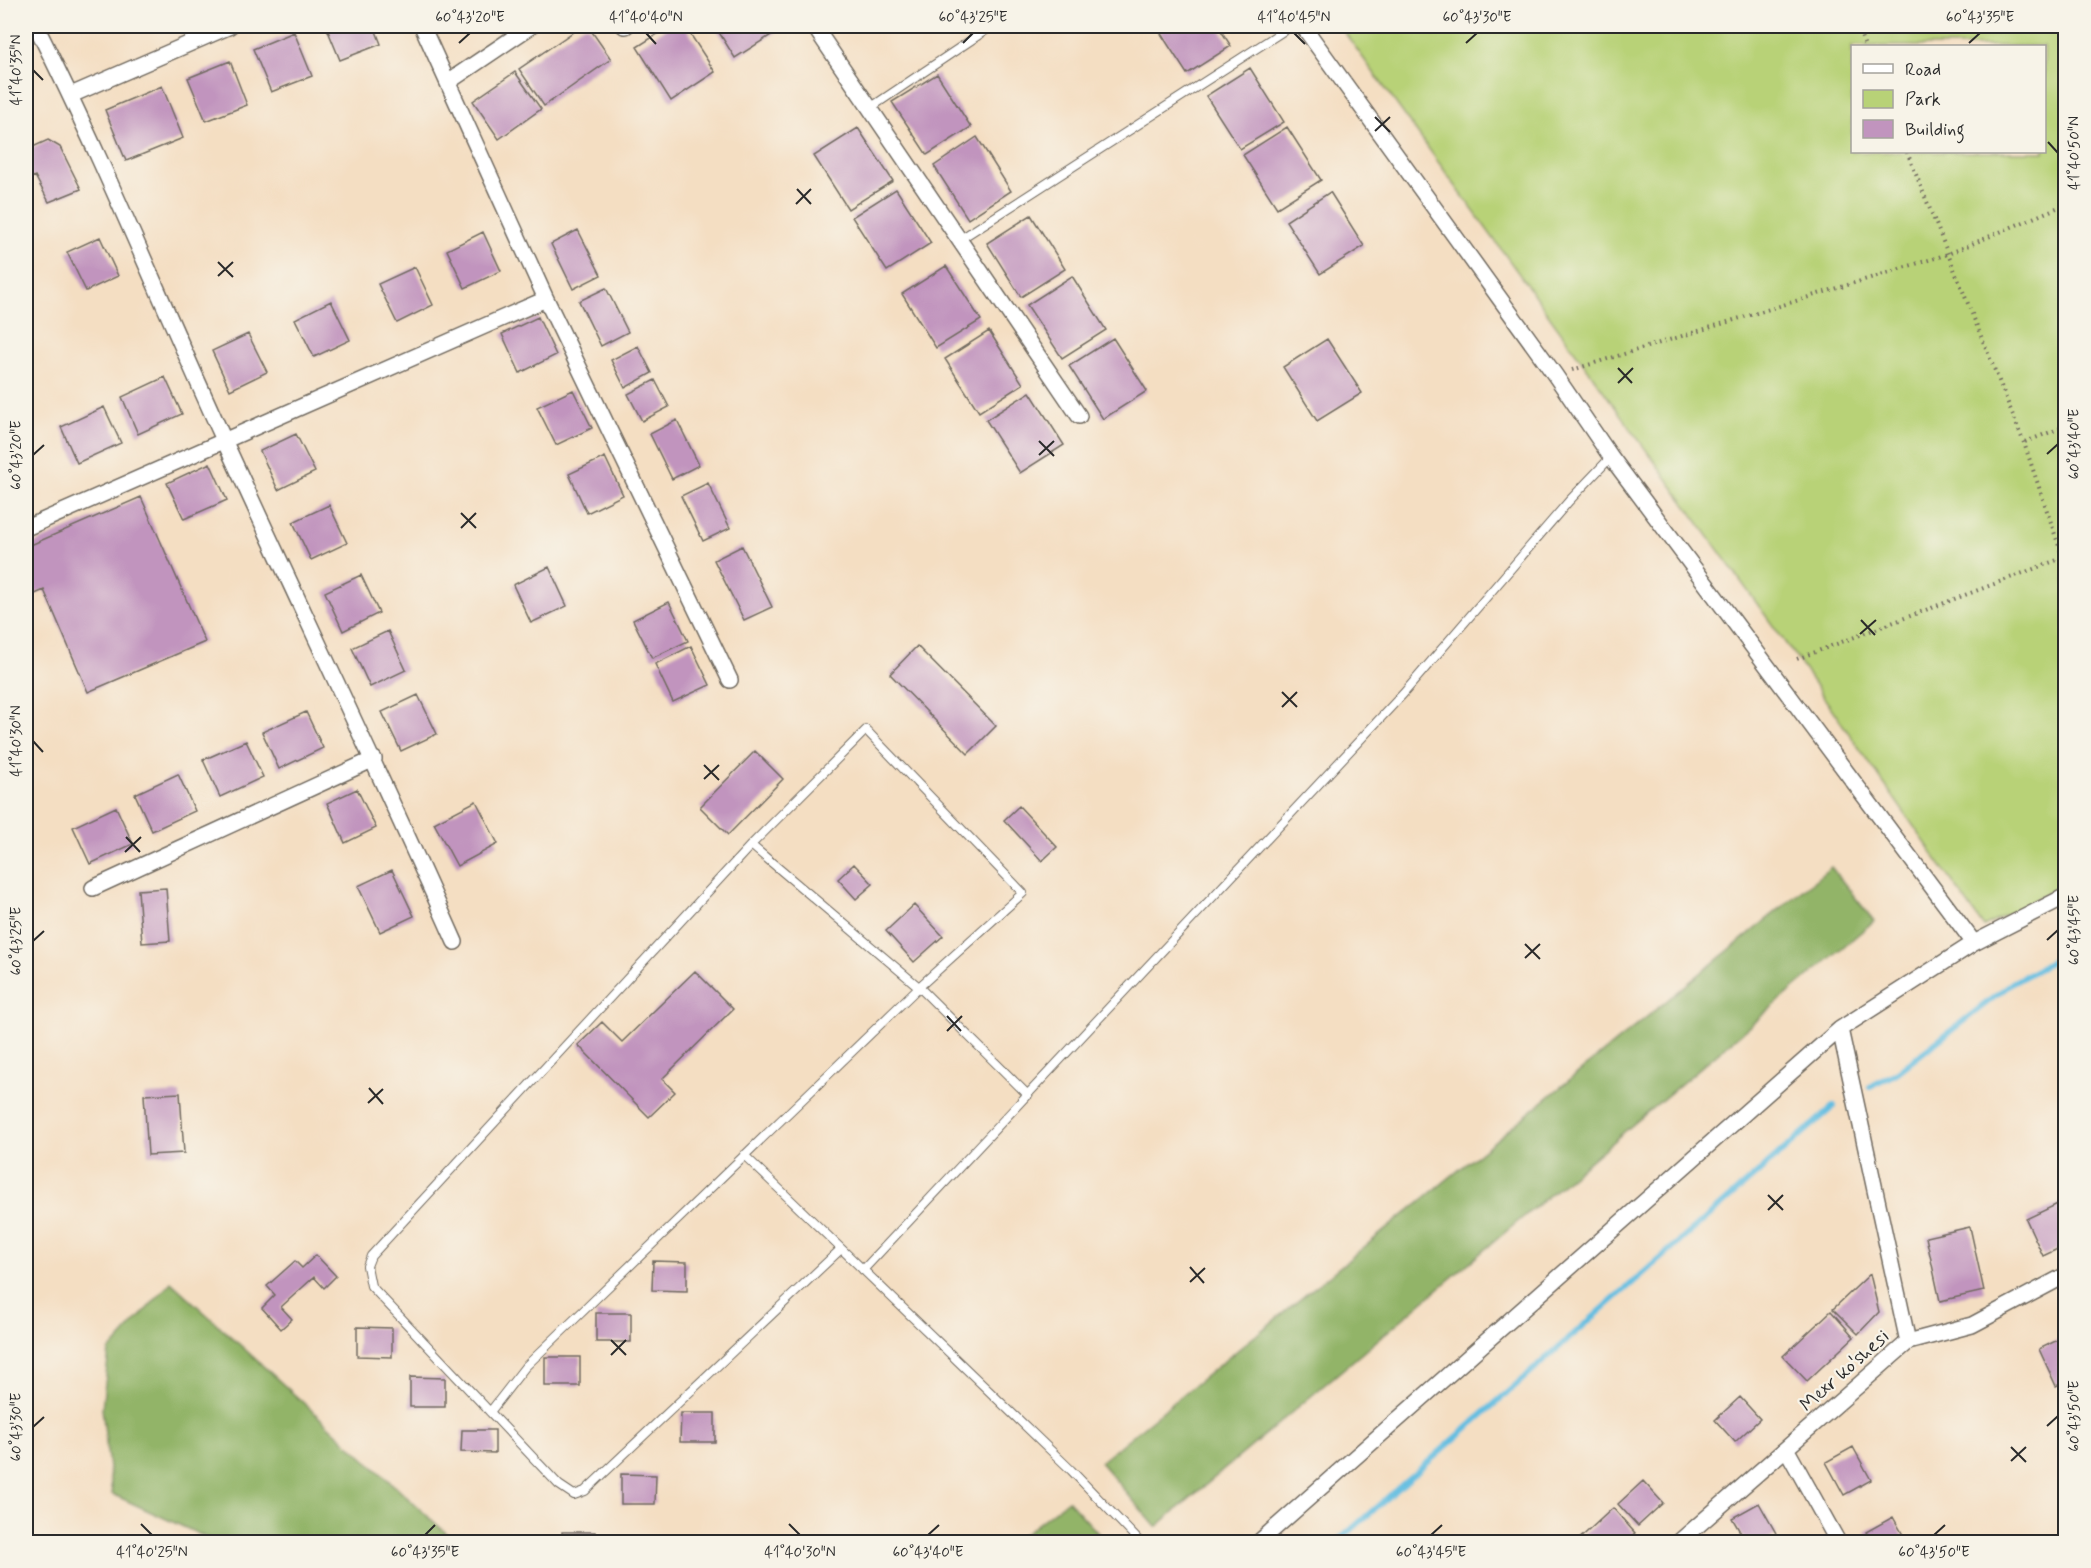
<svg xmlns="http://www.w3.org/2000/svg" width="2091" height="1568" font-family="Mynerve,sans-serif">
<style>
.green{fill:#b8d277;stroke:#727e51;stroke-width:1.5;fill-rule:evenodd}
.forest{fill:#92b468;stroke:#5e704a;stroke-width:1.5}
.lines{fill:none;stroke-linecap:round;stroke-linejoin:round}
.stream{stroke:#63bee1;stroke-width:6}
.building{fill:#c194be}
.lane-casing{stroke:#716a60;stroke-width:10}
.street-casing{stroke:#716a60;stroke-width:18}
.path{stroke:#716a60;stroke-width:4;stroke-dasharray:1.5 4.5;stroke-linecap:butt}
.lane{stroke:#fff;stroke-width:8}
.street{stroke:#fff;stroke-width:15}
.ticks{fill:none;stroke:#2b2b2b;stroke-width:2}
.labels{text-anchor:middle;dominant-baseline:central;stroke-width:4.5;stroke-linejoin:round;paint-order:stroke}
.street-label{font-size:20px;fill:#2b2b2b;stroke:#f7f3e8}
.neatline{fill:none;stroke:#2b2b2b;stroke-width:2}
.ticks-label{font-size:15px;text-anchor:middle;fill:#2b2b2b}
</style>
<rect width="100%" height="100%" fill="#f7f3e8"/>
<filter id="ink" filterUnits="userSpaceOnUse"><feTurbulence type="fractalNoise" baseFrequency=".0167" numOctaves="2"/><feDisplacementMap in="SourceGraphic" scale="12" xChannelSelector="R" yChannelSelector="G"/><feConvolveMatrix kernelMatrix="1 2 1 2 8 2 1 2 1" color-interpolation-filters="sRGB"/></filter>
<filter id="wash" filterUnits="userSpaceOnUse"><feTurbulence type="fractalNoise" baseFrequency=".008" numOctaves="4" result="noise"/><feDisplacementMap in="SourceGraphic" scale="24" xChannelSelector="R" yChannelSelector="G"/><feGaussianBlur stdDeviation="1.35" result="paint"/><feColorMatrix in="noise" values="0 0 0 0 0 0 0 0 0 0 0 0 0 0 0 0 0 1.4 0 .05"/><feComposite in="paint" operator="in"/></filter>
<g filter="url(#wash)">
<rect width="100%" height="100%" fill="#f4dec2"/>
<path class="green" d="M1340 26H2065V883L1984 927 1797 659ZM1852 46H2044V152H1852Z"/>
<path class="forest" d="M1831 867 1874 921 1156 1527 1100 1462Z
M171 1282 456 1542H216L112 1494 102 1408 109 1351Z
M1068 1500 1106 1542H1014Z"/>
<g class="lines">
<path class="stream" d="M1870 1087 1898 1072 2012 983 2066 954
M1337 1542 1834 1106"/>
</g>
<g id="blocks">
<path class="building" d="M326 26H374L381 44 340 60Z
M582 26H588L611 59 544 106 519 69Z
M670 26H685L715 72 671 101 637 47Z
M715 26H777L779 30 735 58Z
M1156 26H1218L1231 46 1187 74Z
M294 32 312 76 271 92 253 49Z
M230 61 247 105 206 121 188 78Z
M1250 68 1284 122 1240 149 1206 96Z
M515 72 541 109 499 139 473 101Z
M937 74 971 127 927 155 892 102Z
M162 86 183 138 126 161 105 110Z
M1287 127 1321 180 1277 208 1243 155Z
M858 128 893 181 848 209 814 156Z
M977 137 1011 191 968 219 934 166Z
M48 140 60 147 81 189 49 202 35 176 26 180V150Z
M896 189 931 243 887 271 852 217Z
M1330 192 1364 246 1320 274 1286 221Z
M1031 215 1065 269 1021 297 987 243Z
M578 230 601 275 573 289 551 244Z
M483 232 501 271 465 288 447 250Z
M100 237 118 276 86 291 67 252Z
M946 266 981 320 936 348 902 294Z
M415 267 433 305 397 323 378 284Z
M1072 276 1106 330 1062 358 1027 305Z
M606 288 628 332 601 346 579 301Z
M331 301 350 340 314 357 295 319Z
M538 317 556 355 520 373 502 334Z
M989 331 1023 384 979 412 945 359Z
M248 334 267 372 230 390 212 351Z
M1113 338 1147 391 1103 419 1069 366Z
M1327 339 1362 393 1317 421 1283 367Z
M638 346 652 373 625 388 611 360Z
M165 377 182 414 138 434 122 397Z
M655 380 669 407 642 421 628 394Z
M573 390 592 428 556 445 537 407Z
M1030 392 1064 445 1020 473 986 420Z
M104 407 121 443 77 463 61 427Z
M677 420 699 465 672 479 650 434Z
M296 434 315 472 278 490 260 451Z
M605 457 623 495 587 513 569 474Z
M210 463 227 500 184 519 167 483Z
M26 474 31 485 26 487Z
M708 483 730 528 703 541 681 496Z
M141 497 205 642 88 692 44 590 26 598V547Z
M329 505 347 543 311 560 293 522Z
M742 546 772 607 744 620 714 560Z
M549 567 567 606 531 623 513 585Z
M361 575 379 613 343 631 325 592Z
M669 602 688 641 652 658 633 620Z
M388 631 406 670 370 687 352 648Z
M691 646 710 685 673 702 655 664Z
M917 646 996 726 968 754 890 674Z
M418 695 437 734 401 751 382 712Z
M306 712 323 748 279 769 262 732Z
M246 741 263 777 220 797 203 760Z
M755 751 783 779 728 835 700 807Z
M178 774 195 811 152 831 135 794Z
M357 789 376 828 345 843 327 803Z
M476 801 498 844 457 866 434 823Z
M1019 806 1057 847 1042 861 1004 820Z
M116 807 133 844 90 864 73 827Z
M854 864 873 884 856 899 838 879Z
M392 870 414 916 380 932 358 886Z
M166 888 170 941 142 943 138 890Z
M914 905 943 936 914 962 886 931Z
M695 971 733 1009 662 1079 675 1092 649 1117 578 1045 602 1022 622 1042Z
M180 1093 184 1153 148 1155 144 1095Z
M2066 1200V1245L2043 1256 2026 1219Z
M1970 1227 1984 1291 1940 1301 1926 1237Z
M316 1255 336 1276 324 1288 314 1277 281 1307 292 1319 281 1329 262 1308 275 1295 267 1286 295 1261 302 1268Z
M653 1261 687 1262V1291L652 1290Z
M1870 1274 1879 1312 1858 1334 1833 1309Z
M1831 1311 1854 1337 1807 1381 1783 1356Z
M596 1313H631V1342H596Z
M357 1327 392 1328V1357L357 1356Z
M2066 1336V1381L2056 1386 2039 1349Z
M545 1357H580V1386H545Z
M410 1377 445 1378V1407H410Z
M1740 1397 1760 1419 1735 1442 1715 1420Z
M681 1413H715V1442H680Z
M462 1430H495V1453L461 1452Z
M1853 1447 1871 1480 1844 1495 1826 1462Z
M621 1474 656 1475 655 1504H621Z
M1643 1481 1663 1503 1638 1526 1618 1504Z
M1759 1503 1777 1535 1764 1542H1746L1732 1518Z
M1613 1508 1635 1533 1624 1542H1576Z
M1893 1517 1907 1542H1872L1866 1532Z
M562 1532H595V1542H562Z"/>
</g>
</g>
<g filter="url(#ink)">
<use href="#blocks" fill-opacity="0" stroke="#716a60" stroke-width="1.5"/>
<g class="lines">
<defs>
<path id="lane" d="M870 108 992 26
M959 240 1291 26
M866 730 1023 893 919 987 751 845Z
M751 845 371 1256 367 1266 371 1286 559 1485 574 1495 585 1491 841 1249
M744 1155 1071 1470 1140 1542
M863 1270 1403 694 1569 501 1611 457
M490 1412 525 1367 919 987 1028 1095"/>
<path id="street" d="M36 26C104 161 161 302 224 440 301 608 380 773 455 942
M422 26 546 299 730 680
M624 26H626
M814 26 1079 416
M1303 26 1555 375 1611 457 1974 943
M448 82 531 26
M71 95 230 26
M26 528 546 299
M93 888 374 759
M1840 1029 1908 1342
M1787 1450 1838 1542
M1259 1542 1840 1029 1974 943 2066 896
M1679 1542 1908 1342 1972 1325 2066 1275"/>
</defs>
<use href="#lane" class="lane-casing"/>
<use href="#street" class="street-casing"/>
<path class="path" d="M1857 26 1865 46
M1907 152 2024 443 2063 558
M1572 370 1948 254 2066 204
M2025 442 2066 426
M1797 659 2065 557"/>
<use href="#lane" class="lane"/>
<use href="#street" class="street"/>
</g>
</g>
<path class="ticks" d="M646 33 656 44M1294 33 1305 44M459 43 470 33M963 43 973 33M1466 43 1477 33M1969 43 1980 33M33 70 43 80M1375 117 1390 132M1375 131 1390 117M2048 142 2058 153M797 189 811 204M796 204 811 189M218 262 233 277M218 276 233 262M1618 368 1632 383M1618 383 1633 368M1039 441 1054 456M2047 454 2058 444M33 455 44 445M1039 455 1054 441M461 513 476 528M461 528 476 513M1861 620 1875 635M1860 634 1876 620M1282 692 1297 707M1282 707 1297 692M33 741 43 752M704 765 719 780M704 779 719 765M126 837 140 852M125 852 141 837M2047 940 2058 930M33 941 44 931M1525 944 1540 959M1525 958 1540 944M947 1016 961 1031M947 1031 962 1016M369 1088 383 1104M368 1103 383 1089M1768 1195 1783 1210M1768 1210 1783 1195M1190 1267 1204 1283M1190 1282 1205 1268M611 1340 626 1355M611 1355 626 1340M2047 1426 2058 1416M33 1427 44 1417M2011 1447 2026 1462M2011 1461 2026 1447M141 1524 152 1535M789 1524 800 1535M425 1535 435 1525M928 1535 939 1525M1431 1535 1442 1525M1934 1535 1945 1525"/>
<g class="labels">
<g class="street-label">
<text transform="translate(1845 1371) rotate(-42)">Mexr ko'shesi</text>
</g>
</g>
<rect width="2091" height="1568" fill="none" stroke="#f7f3e8" stroke-width="66"/>
<rect x="1851" y="45" width="195" height="108" fill="#f7f3e8" stroke="#a5a39c" stroke-width="1.5"/>
<rect x="1863" y="64" width="30" height="9" fill="#ffffff" stroke="#a5a39c" stroke-width="1.5"/>
<text x="1905" y="75" font-size="18" fill="#2b2b2b">Road</text>
<rect x="1863" y="90" width="30" height="18" fill="#b8d277" stroke="#a5a39c" stroke-width="1.5"/>
<text x="1905" y="105" font-size="18" fill="#2b2b2b">Park</text>
<rect x="1863" y="120" width="30" height="18" fill="#c194be" stroke="#a5a39c" stroke-width="1.5"/>
<text x="1905" y="135" font-size="18" fill="#2b2b2b">Building</text>
<rect x="33" y="33" width="2025" height="1502" class="neatline"/>
<g class="ticks-label">
<text x="470" y="22">60°43'20"E</text>
<text x="646" y="22">41°40'40"N</text>
<text x="973" y="22">60°43'25"E</text>
<text x="1294" y="22">41°40'45"N</text>
<text x="1477" y="22">60°43'30"E</text>
<text x="1980" y="22">60°43'35"E</text>
<text transform="translate(16 70) rotate(-90)" y="5">41°40'35"N</text>
<text transform="translate(2074 153) rotate(-90)" y="5">41°40'50"N</text>
<text transform="translate(2074 444) rotate(-90)" y="5">60°43'40"E</text>
<text transform="translate(16 455) rotate(-90)" y="5">60°43'20"E</text>
<text transform="translate(16 741) rotate(-90)" y="5">41°40'30"N</text>
<text transform="translate(2074 930) rotate(-90)" y="5">60°43'45"E</text>
<text transform="translate(16 941) rotate(-90)" y="5">60°43'25"E</text>
<text transform="translate(2074 1416) rotate(-90)" y="5">60°43'50"E</text>
<text transform="translate(16 1427) rotate(-90)" y="5">60°43'30"E</text>
<text x="152" y="1557">41°40'25"N</text>
<text x="425" y="1557">60°43'35"E</text>
<text x="800" y="1557">41°40'30"N</text>
<text x="928" y="1557">60°43'40"E</text>
<text x="1431" y="1557">60°43'45"E</text>
<text x="1934" y="1557">60°43'50"E</text>
</g>
</svg>
